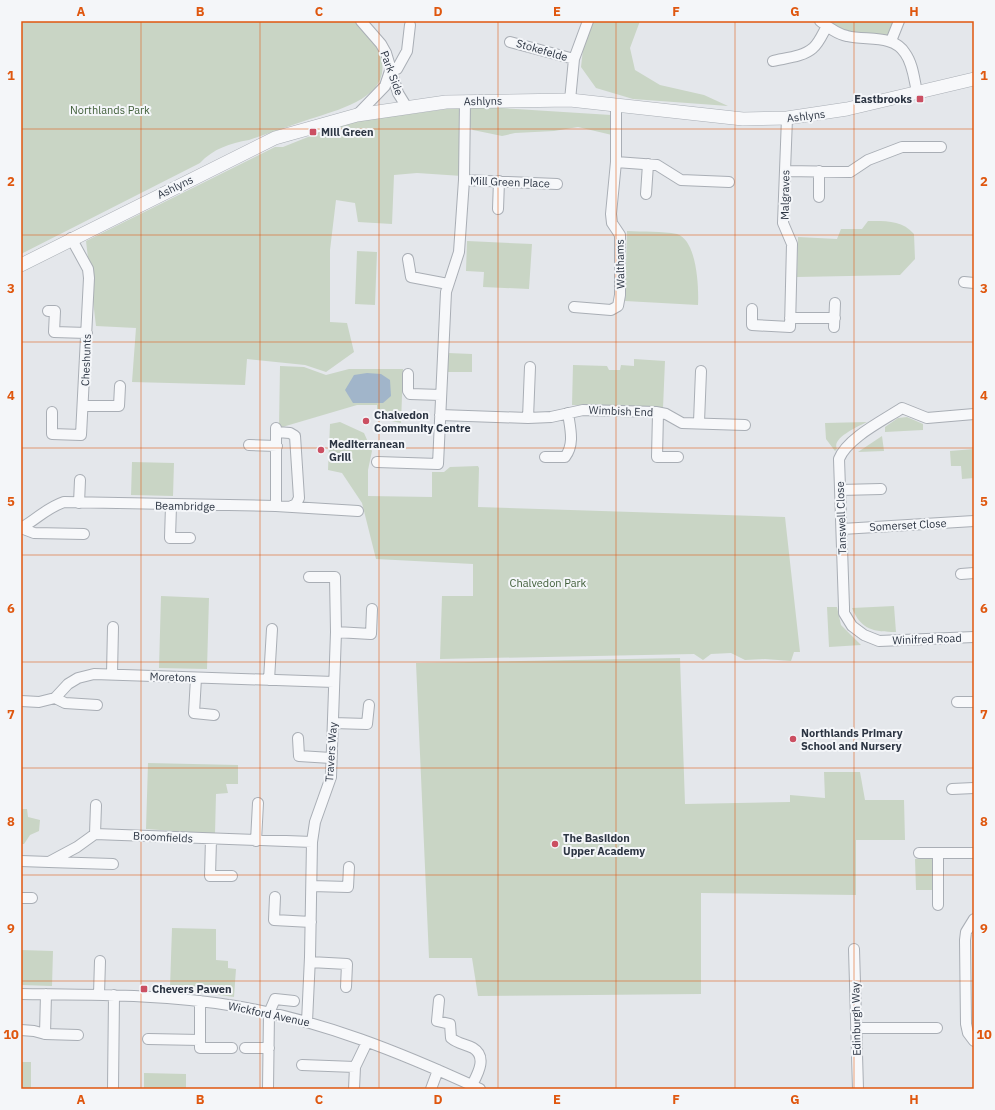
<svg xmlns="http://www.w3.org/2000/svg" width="995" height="1110" font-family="'IBM Plex Sans',sans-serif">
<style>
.green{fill:#c9d5c5}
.water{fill:#a1b5ca}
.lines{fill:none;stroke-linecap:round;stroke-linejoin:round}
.minor-casing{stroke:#a9aeb5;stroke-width:12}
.tertiary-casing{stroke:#a9aeb5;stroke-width:14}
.minor{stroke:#f7f8fa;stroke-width:10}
.tertiary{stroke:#f7f8fa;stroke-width:13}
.grid{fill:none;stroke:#df570f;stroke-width:1;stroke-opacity:0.55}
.poi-dot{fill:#cb4f62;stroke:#f4f6f9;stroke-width:1.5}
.labels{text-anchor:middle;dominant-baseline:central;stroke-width:4;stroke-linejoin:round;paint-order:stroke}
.street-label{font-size:11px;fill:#2c3543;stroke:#f4f6f9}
.poi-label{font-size:11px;font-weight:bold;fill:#2c3543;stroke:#f4f6f9;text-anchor:start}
.park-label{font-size:11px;fill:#415f3a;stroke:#f4f6f9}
.neatline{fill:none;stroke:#df570f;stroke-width:1.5}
.grid-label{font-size:13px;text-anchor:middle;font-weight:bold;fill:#df570f}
</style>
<rect width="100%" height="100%" fill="#e4e7eb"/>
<path class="green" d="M21 21H356C364 29 373 40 378 50 399 95 341 109 310 119 290 126 269 133 249 140 230 143 213 149 200 163L21 254Z
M591 21H640L630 48 635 70 660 85 704 95 728 106 633 99 596 88 581 67 584 40Z
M828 21H897L890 39 849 32Z
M470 106 611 115 612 135 578 127 554 131 515 133 502 136 473 130 465 123Z
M462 107V176L417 173 394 175 392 224 358 222 355 203 336 200 330 250V322L347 323 354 352 326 372 305 365 247 359 245 385 132 382 136 328 96 326 86 241 275 147H283L343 123Z
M868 221C886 221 902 220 914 234L915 259 900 275 797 277 798 237 837 239 841 229H862Z
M627 231C643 232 662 231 677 234 697 240 699 288 698 305L625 301Z
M467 241 532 244 529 289 483 287 484 272 466 271Z
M357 251 377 252 375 305 355 304Z
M448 353 472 354V372H448Z
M634 359 665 361 663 408 572 405 573 365 607 366 609 370H620L621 365 634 366Z
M280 366 304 367 326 375 349 369H403L401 423 377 418V405H357L279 428Z
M907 417 923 424V430L885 432V427L898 418Z
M340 422 364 433 372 451 368 470V496L432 497V472H444L450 467 478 466 479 468 478 507 785 517 800 652H794L791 661 765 659 745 660 731 653 711 654 703 660 694 654 440 659 442 596H473V564L376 559 362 503 342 473 328 470 330 424Z
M867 422C859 426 831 438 837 449L835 451 826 439 825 423Z
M882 436 884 451 858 452Z
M974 449V478L962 479 961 466H951L950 451Z
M132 462 174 463 173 496 131 495Z
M161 596 209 598 207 669 159 668Z
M894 606 896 632C874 632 861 630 852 608Z
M827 607H837L841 625 861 645 829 647Z
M680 658 685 804 790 802V795L825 798 824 772H860L865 800H904L905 840H856V895L701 893V994L478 996 472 958H429L416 663Z
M148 763 238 765V784H226L228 793 216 794 215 834 146 829Z
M21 809H27L28 817 40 820 39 831 30 835 24 844H21Z
M932 858 933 890H916L915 859Z
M172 928 216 929V960L228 961V968L236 969 234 997 170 988Z
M21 950 53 951 52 986 21 985Z
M21 1062H31V1089H21Z
M144 1073 186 1074V1089H144Z"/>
<path class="water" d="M367 373 381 374 390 380 391 396 383 403H353L345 390 354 375Z"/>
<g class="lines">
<defs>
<path id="minor" d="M361 21 381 44 386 53 398 93 406 106
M820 21C828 27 837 34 847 36 866 41 893 34 905 53 913 64 914 79 917 92
M891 41 899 21
M510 42 574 59
M773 61C785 58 803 57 813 48 819 43 823 33 827 26
M570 100 574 59 588 21
M357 115 385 86 390 71 397 69 407 51 410 25
M616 162 657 165 681 180 729 182
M785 171 850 172 868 160 902 147H941
M819 171V197
M464 180 557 184
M646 194 648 164
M498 209 499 181
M408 259 411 277 448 284
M964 282 974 283
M574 307 611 310 618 306 620 295V235L612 223 611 214 616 162V106
M752 309V325L790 327 792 244 783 223 787 118
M48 311H55L54 332 87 333
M790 318H835
M834 327 835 303
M408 374V391L410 394 441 395
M84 406H119L120 386
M52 412V434L81 435 89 278 88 269 71 238
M658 413 657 457H678
M974 414 927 418 902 408C884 420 847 438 839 459L844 607V613L852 626 864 635 879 641 974 637
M440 415 528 418 551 417 583 410 656 412 666 414 682 423 745 425
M528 418 530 367
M699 422 701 371
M277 432 290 433 295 436 299 498 296 504 290 507
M249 445 277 446
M545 457H565C575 444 570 428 568 413
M377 462 438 464 446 292 459 252 464 180 465 101
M840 490 881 489
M79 503 80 480
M171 506 170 538H190
M276 506V428
M21 528C36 520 46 508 64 502L276 506 358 511
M21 528 34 533 84 534
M842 529 974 521
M961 574 974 573
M336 632 371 634 372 609
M112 674 113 627
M196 678 194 713 214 715
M269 680 272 629
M55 698 65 703 97 705
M21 701 39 702 55 698 68 684 78 678 94 674 334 682
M957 702H974
M333 723 367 724 369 705
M298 738 299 756 331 758
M952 789 974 788
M95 834 96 805
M211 839 210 876H232
M256 841 258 803
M919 853H974
M938 853V905
M21 861 49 862 77 847 95 834 312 842
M49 862 113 864
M312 886 348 887 349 867
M275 897 274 920 311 922
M21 898H32
M974 919 966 932 965 940 966 1024 968 1033 974 1041
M854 949 858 1089
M310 962 347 964 346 987
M21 994C92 995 164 994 235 1006 321 1020 402 1053 480 1089
M99 994 100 961
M439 1000 437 1021 450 1024 451 1038C458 1044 466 1044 473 1048 488 1057 477 1075 472 1085
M307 1022 310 957 312 842 315 822 331 777 336 632 335 577H309
M856 1028H937
M21 1030 34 1031 45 1034 78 1035
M45 1034 46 994
M148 1039 200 1040V1048H232
M200 1040V1001
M245 1048H269
M302 1065 355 1067
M113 1089 114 995
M268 1089 269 1013 275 999 294 1001
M354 1089 355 1067 367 1042
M431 1089 438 1070"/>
<path id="tertiary" d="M21 265 275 138 357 115 446 102 570 100 743 119 787 118 847 109 974 79"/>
</defs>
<use href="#minor" class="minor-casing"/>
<use href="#tertiary" class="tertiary-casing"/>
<use href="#minor" class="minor"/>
<use href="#tertiary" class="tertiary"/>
</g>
<path class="grid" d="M141 21V1089M260 21V1089M379 21V1089M498 21V1089M616 21V1089M735 21V1089M854 21V1089M21 129H974M21 235H974M21 342H974M21 448H974M21 555H974M21 662H974M21 768H974M21 875H974M21 981H974"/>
<g class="poi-dot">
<rect x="916" y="95" width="8" height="8" rx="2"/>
<rect x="309" y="128" width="8" height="8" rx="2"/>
<circle cx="366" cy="421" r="4"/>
<circle cx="321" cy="450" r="4"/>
<circle cx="793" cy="739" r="4"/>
<circle cx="555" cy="844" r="4"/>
<rect x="140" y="985" width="8" height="8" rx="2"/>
</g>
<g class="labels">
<g class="street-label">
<text transform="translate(542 50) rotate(16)">Stokefelde</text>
<text transform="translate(392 73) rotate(70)">Park Side</text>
<text transform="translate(483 101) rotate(-1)">Ashlyns</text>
<text transform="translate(806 116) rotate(-7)">Ashlyns</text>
<text transform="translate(510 182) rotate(2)">Mill Green Place</text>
<text transform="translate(175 187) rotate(-26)">Ashlyns</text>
<text transform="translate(785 195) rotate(-89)">Malgraves</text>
<text transform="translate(620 264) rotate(-91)">Walthams</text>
<text transform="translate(86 360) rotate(-88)">Cheshunts</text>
<text transform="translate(621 411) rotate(2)">Wimbish End</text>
<text transform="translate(185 506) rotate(1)">Beambridge</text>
<text transform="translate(841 518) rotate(-92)">Tanswell Close</text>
<text transform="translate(908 525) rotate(-3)">Somerset Close</text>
<text transform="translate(927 639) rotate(-2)">Winifred Road</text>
<text transform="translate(173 677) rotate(2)">Moretons</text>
<text transform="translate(331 752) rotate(-86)">Travers Way</text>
<text transform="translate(163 837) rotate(3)">Broomfields</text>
<text transform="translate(269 1014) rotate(12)">Wickford Avenue</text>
<text transform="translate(856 1019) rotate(-91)">Edinburgh Way</text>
</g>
<g class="poi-label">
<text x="912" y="99" text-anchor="end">Eastbrooks</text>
<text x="321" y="132">Mill Green</text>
<text x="374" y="415">Chalvedon<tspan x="374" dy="13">Community Centre</tspan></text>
<text x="329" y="444">Mediterranean<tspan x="329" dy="13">Grill</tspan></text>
<text x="801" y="733">Northlands Primary<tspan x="801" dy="13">School and Nursery</tspan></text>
<text x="563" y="838">The Basildon<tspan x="563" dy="13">Upper Academy</tspan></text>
<text x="152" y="989">Chevers Pawen</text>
</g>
<g class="park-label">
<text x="110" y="110">Northlands Park</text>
<text x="548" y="583">Chalvedon Park</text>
</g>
</g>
<rect width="995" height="1110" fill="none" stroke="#f4f6f9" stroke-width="44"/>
<rect x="22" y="22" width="951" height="1066" class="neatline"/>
<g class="grid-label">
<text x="81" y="16">A</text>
<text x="200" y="16">B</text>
<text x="319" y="16">C</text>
<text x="438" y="16">D</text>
<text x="557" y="16">E</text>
<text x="676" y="16">F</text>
<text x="795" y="16">G</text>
<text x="914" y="16">H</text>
<text x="11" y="80">1</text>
<text x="984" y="80">1</text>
<text x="11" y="186">2</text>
<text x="984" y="186">2</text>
<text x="11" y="293">3</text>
<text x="984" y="293">3</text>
<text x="11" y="400">4</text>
<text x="984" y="400">4</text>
<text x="11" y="506">5</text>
<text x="984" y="506">5</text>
<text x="11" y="613">6</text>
<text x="984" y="613">6</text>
<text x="11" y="719">7</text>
<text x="984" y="719">7</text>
<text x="11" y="826">8</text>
<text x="984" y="826">8</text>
<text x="11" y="933">9</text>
<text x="984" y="933">9</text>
<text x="11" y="1039">10</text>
<text x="984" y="1039">10</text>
<text x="81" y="1104">A</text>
<text x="200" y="1104">B</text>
<text x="319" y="1104">C</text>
<text x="438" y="1104">D</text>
<text x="557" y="1104">E</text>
<text x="676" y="1104">F</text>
<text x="795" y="1104">G</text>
<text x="914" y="1104">H</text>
</g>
</svg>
